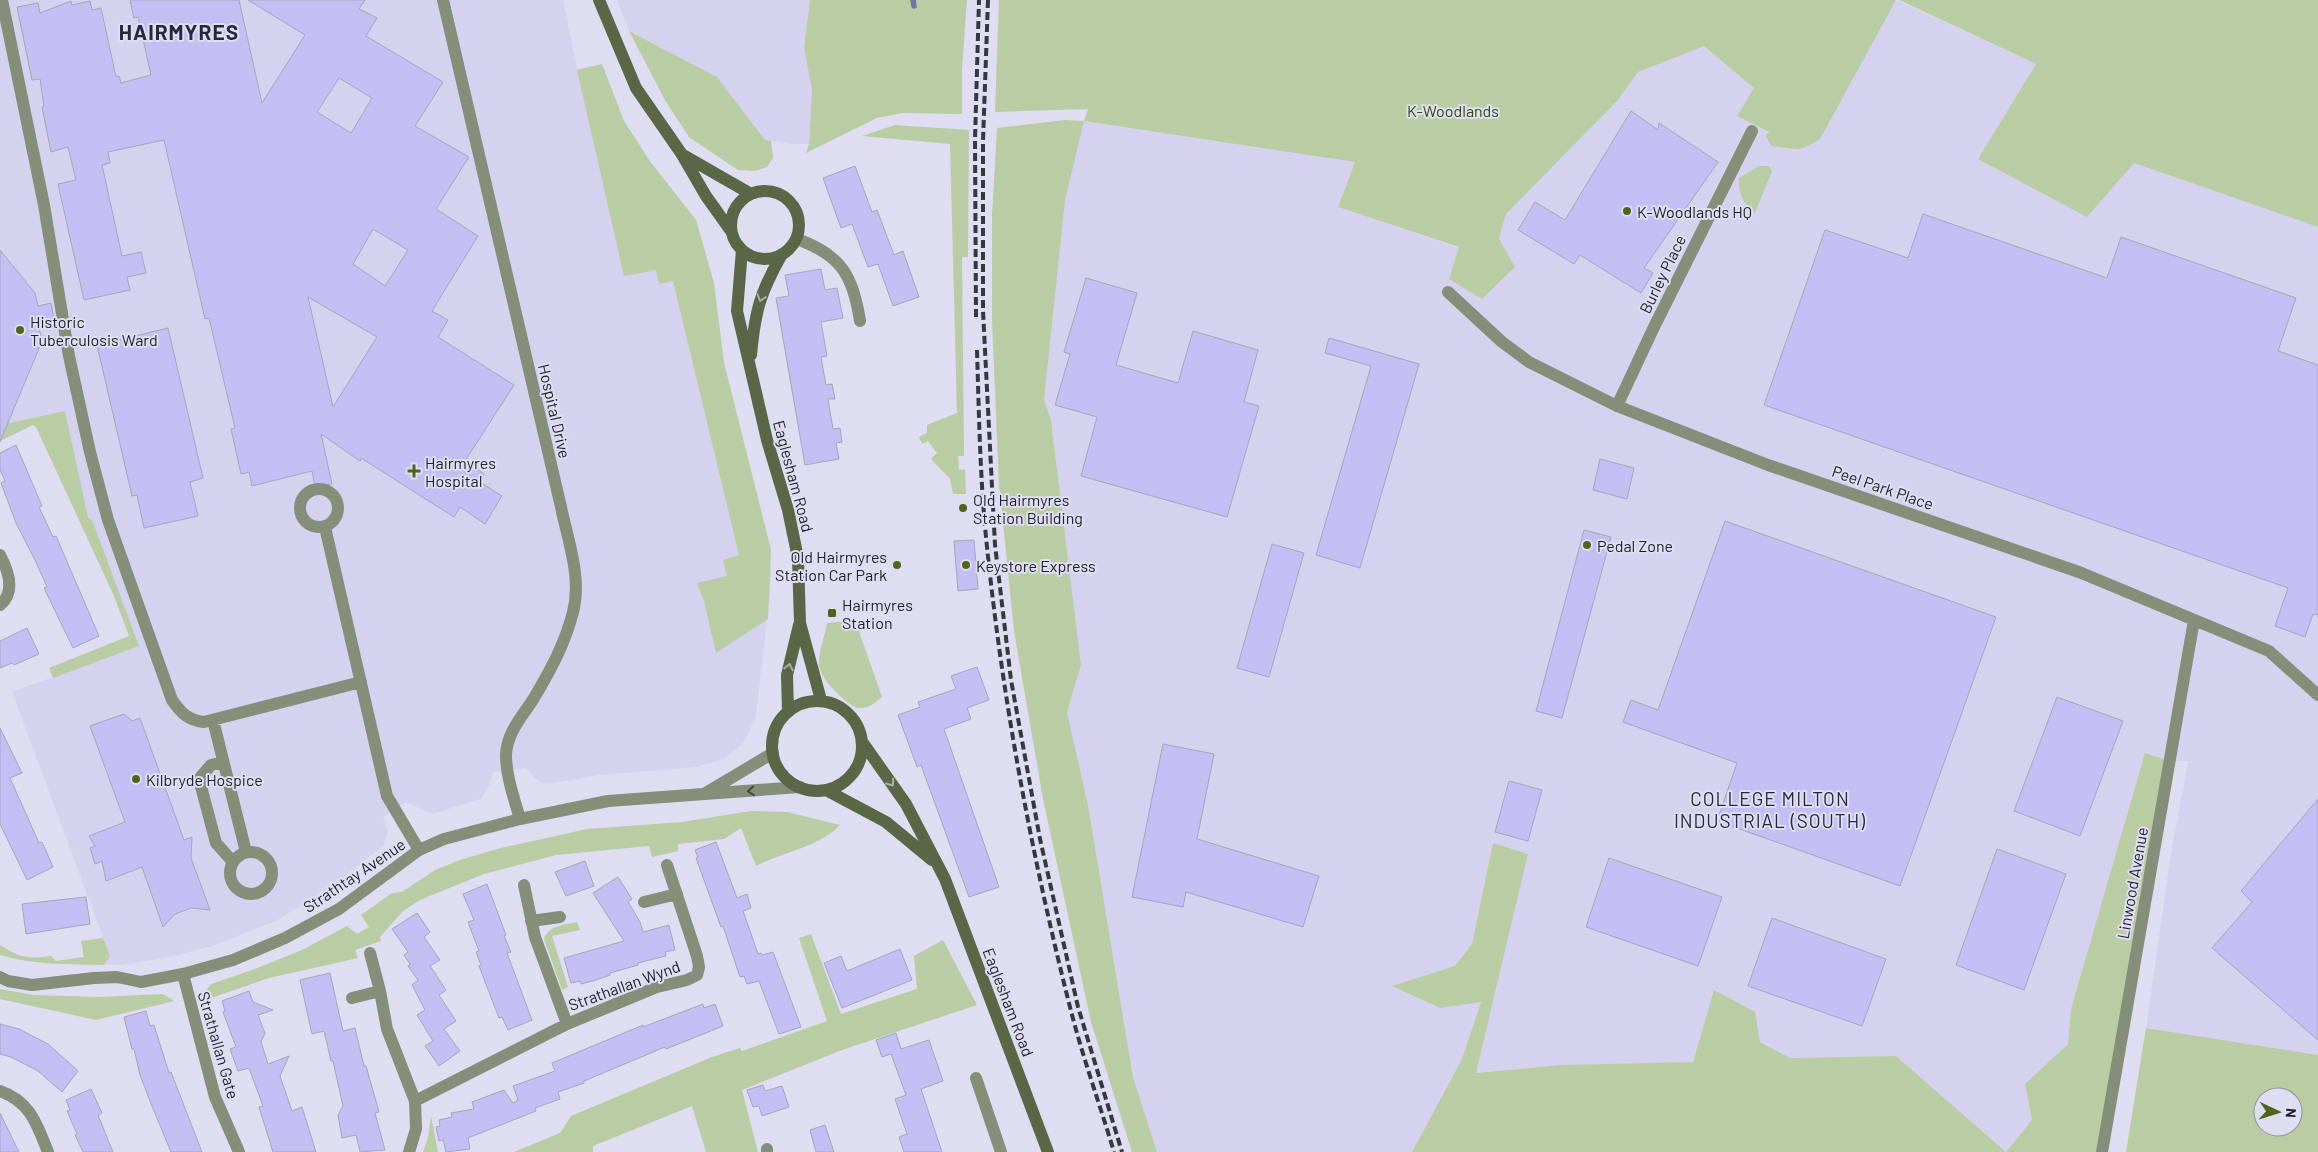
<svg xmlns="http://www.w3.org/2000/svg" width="2318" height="1152" font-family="Barlow,sans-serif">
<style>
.built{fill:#d4d2ee}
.green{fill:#bacca4;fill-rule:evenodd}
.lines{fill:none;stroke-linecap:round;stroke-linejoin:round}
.stream{stroke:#77739a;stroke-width:5.5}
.building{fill:#c3bef4;stroke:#a7a5b9;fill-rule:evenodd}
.minor{stroke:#848e78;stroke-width:12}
.tertiary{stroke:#848e78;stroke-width:12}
.secondary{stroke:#596746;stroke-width:12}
.rail{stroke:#373740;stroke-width:4;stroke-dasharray:8 4;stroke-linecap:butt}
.oneway{stroke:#a9aead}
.oneway2{stroke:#424643}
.poi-dot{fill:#4c6719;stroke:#deddf2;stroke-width:2}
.labels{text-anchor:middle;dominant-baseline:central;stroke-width:4;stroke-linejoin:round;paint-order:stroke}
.park-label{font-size:16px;fill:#33470d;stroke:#deddf2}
.poi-label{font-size:16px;fill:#1f1f26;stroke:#deddf2;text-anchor:start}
.street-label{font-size:16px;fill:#1f1f26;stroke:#deddf2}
.quarter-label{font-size:19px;letter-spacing:1px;fill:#2a2838;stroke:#deddf2}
.district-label{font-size:21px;font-weight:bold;letter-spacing:1px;fill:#2a2838;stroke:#deddf2}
</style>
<rect width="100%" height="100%" fill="#deddf2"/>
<path class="built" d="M0 0H563L577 69 602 64 624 121 649 160 696 220 714 283 724 363 771 550 770 594 756 716 744 742 724 759 696 767 600 775 547 784 538 781 526 768 493 772 490 784 481 799 432 814 406 802 383 817 388 831 383 846 337 882 276 921 212 946 166 958 119 965H104L110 956 12 692 139 646 93 522 88 517 65 411 0 425Z
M617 0H810L804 48 812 90 809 144H792L765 140 717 77 629 31Z
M1896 0 2036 64 1978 159 2134 163 2318 227V1055L2146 1028 2170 860 2188 761H2170L2146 753 2071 1009 2068 1044 2025 1084 2032 1120 2006 1152 1896 1056 1790 1058 1760 1042 1714 991 1693 1062 1560 1065 1476 1073 1528 854 1493 843 1472 944 1455 966 1392 986 1440 1008 1481 1001 1462 1059 1412 1152H1157L1133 1077 1088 805 1067 712 1081 665 1051 420 1044 400 1065 201 1084 121 1355 162 1338 207 1459 248 1499 239 1506 214 1618 100 1638 72 1702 44 1755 88 1737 116 1769 133 1771 146 1796 151 1879 30Z"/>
<path class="green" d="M810 0H967L962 69V114L903 113 877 118 806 153 809 144 812 90 804 48Z
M999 0H1896L1820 139C1796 154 1796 149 1771 146L1766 136 1769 132 1737 116 1754 88 1704 46 1638 72 1618 100 1506 214 1499 239 1515 267 1482 299 1449 279 1459 247 1338 207 1355 162 1084 121 1065 201 1044 400 1051 420 1081 665 1067 712 1088 805 1133 1077 1157 1152H1132L1091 1022 1043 799 1014 631 999 484 992 321V216L997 128 1065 120 1084 121 1088 109 995 112Z
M1899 0H2318V227L2134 163 2087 217 1978 159 2036 64Z
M629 31 717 77 765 140 771 141 773 158 767 167 755 171 738 170 689 137 666 102Z
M602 64 624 121 649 160 696 220 714 283 724 363 771 550 768 619 716 653 704 601 697 583 727 576 723 560 739 555 673 281 659 284 656 270 624 276 577 70Z
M895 125 969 130 968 257H962L964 456H958L959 470 965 469 966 494H953L950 479 931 459 937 453 928 441 922 444 919 437 927 433V425L957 413 950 144 862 136Z
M1759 166H1769L1772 171 1755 213C1743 204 1738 194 1739 178Z
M65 411 88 517 93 522 139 646 53 678 49 668 129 636 114 596 36 427 33 425 0 441V425Z
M855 620 882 697C875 703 868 709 858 708 846 705 821 679 819 666 818 653 825 636 827 623Z
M2145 753 2170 761 2102 1152H1412L1462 1059 1481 1002 1440 1008 1392 986 1455 966 1472 944 1493 843 1528 854 1476 1073 1560 1065 1693 1062 1714 990 1755 1012 1760 1042 1790 1058 1896 1056 2006 1152 2032 1120 2025 1084 2068 1044 2071 1009Z
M751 811 787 812 840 825C819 847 783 852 756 866L741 828 724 839 678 844V851L652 857 649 846 556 855 484 874 420 900 403 911 380 937 381 941 355 950 358 958 269 978 205 1000 206 991 211 984 255 969 302 950 347 926 357 934 369 927 361 915 392 893 402 892 435 870 460 860 501 848 587 829 682 822Z
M577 922 580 930 552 936 568 987 562 990 544 939C549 925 564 925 577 922Z
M811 934 841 1014 917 989 914 956 943 940 977 1005 842 1050 742 1090 758 1152H706L692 1106 593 1146V1152H514L560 1133 571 1116 712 1057 740 1048 742 1051 827 1021 799 938Z
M103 938 110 956 104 965C69 964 34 965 0 955V945C20 958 28 959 51 956L56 961 84 957 81 941Z
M0 989 34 995 99 997 163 994 174 1001 96 1020 0 999Z
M2146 1028 2318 1055V1152H2126ZM2263 1097H2293V1127H2263Z
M431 1116 438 1152H423L428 1138Z"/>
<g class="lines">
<path class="stream" d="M913 0 914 6"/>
</g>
<path class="building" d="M130 0H239L262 103 305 35 248 0H365L359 9 377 18 366 36 443 82 415 126 469 157 436 209 478 236 432 311 448 320 438 337 514 385 465 461 484 474 480 482 502 496 485 524 460 507 454 517 361 458 360 461 321 434 332 484 315 487 312 471 252 486 249 472 241 474 231 429 235 428 209 318 205 319 164 140 108 152 110 163 102 165 122 256 141 252 146 273 127 277 130 290 84 300 58 184 76 180 68 147 51 152 42 107 44 106 40 79 32 80 17 7 38 3 40 13 71 1 72 5 90 1 92 10 101 8 116 77 119 76 121 83 151 75 138 17 134 18ZM339 78 372 98 351 133 317 112ZM373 229 408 250 385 286 353 264ZM308 297 377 337 333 407Z
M1631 111 1658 130 1659 123 1718 162 1644 268 1653 273 1641 293 1580 255 1574 264 1518 230 1535 202 1565 220Z
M855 166 872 212 877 210 894 255 903 251 919 297 893 306 878 264 868 267 852 224 841 228 823 178Z
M1923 214 2107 278 2121 237 2296 298 2278 351 2318 365V615L2313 614 2305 637 2275 626 2288 588 1764 405 1825 230 1908 258Z
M0 250 35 293 38 306 51 303 54 320 38 323 42 341 0 442Z
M821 269 825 290 837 288 843 318 821 322 827 356 821 357 826 385 832 384 835 399H828L833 429 840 428 842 442 836 443 839 459 805 465 776 298 789 296 785 275Z
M1086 278 1137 293 1116 365 1178 383 1193 331 1258 350 1244 402 1259 406 1227 517 1081 476 1097 417 1055 405 1070 354 1064 352Z
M168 328 203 478 190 482 198 516 144 528 137 495 132 496 97 345Z
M1329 338 1419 364 1360 568 1316 555 1371 366 1325 353Z
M16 445 42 506 39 507 53 537 56 536 99 636 73 648 44 588 47 587 35 560 16 523 1 483 5 481 0 470V453Z
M1600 459 1634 468 1627 499 1593 490Z
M1725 521 1996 617 1900 886 1717 821 1737 763 1623 722 1631 700 1658 710Z
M1584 530 1611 537 1562 718 1536 711Z
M974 540 978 589 958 591 954 541Z
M1272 544 1304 553 1269 677 1237 668Z
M27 628 39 654 14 665 12 663 0 668V641Z
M977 667 989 700 967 708 971 719 944 729 999 887 969 897 921 765 917 767 898 715 920 707 918 702 956 689 951 676Z
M2057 697 2123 721 2080 836 2014 811Z
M124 714 132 721 140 718 184 840 192 837 191 858 210 910 191 908 175 914 163 927 142 867 106 881 102 861 95 864 90 848 95 846 89 836 125 822 90 726Z
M0 728 22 773 10 778 39 843 42 842 53 867 27 880 0 824Z
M1163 744 1214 754 1197 839 1319 876 1303 927 1186 892 1183 907 1132 897Z
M1509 781 1542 790 1528 841 1495 832Z
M2318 799V1040L2212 948 2252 902 2241 891Z
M716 842 737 898 747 894 751 908 743 911 758 954 761 953 762 955 773 952 801 1027 779 1034 759 981 747 984 744 976 740 977 723 926 721 927 696 858 698 857 695 850Z
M1997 849 2066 874 2024 990 1956 965Z
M1609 858 1722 897 1698 966 1586 927Z
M585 861 594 886 566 896 555 872Z
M618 877 632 899 628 902 640 922 643 932 669 925 675 950 665 952 666 956 638 963V965L610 973V975L596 980 581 984 580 981 571 983 564 958 624 941 593 893Z
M487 884 506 935 504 936 511 952 507 953 532 1020 508 1030 502 1017 499 1018 479 966 481 965 476 952 479 951 468 922 474 920 463 894Z
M86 897 90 924 26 934 22 904Z
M417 913 430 932 424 937 440 960 430 966 446 990 439 995 456 1021 444 1029 460 1051 439 1066 425 1046 433 1041 417 1015 425 1010 412 985 418 980 408 966 410 964 404 955 408 952 392 929Z
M1772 918 1886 959 1862 1026 1748 986Z
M900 949 912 980 842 1008 824 963 841 956 847 971Z
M330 973 343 1031 355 1028 364 1066H366L379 1112 375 1113 385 1150 360 1152 356 1135 342 1138 338 1115 343 1106 333 1061H331L324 1031 312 1034 300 980Z
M249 991 253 1002 273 1010 258 1015 265 1033 261 1042 268 1064 289 1056 280 1076 292 1111 302 1107 316 1152H273L259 1107 263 1106 249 1068 238 1071 230 1049 236 1047 223 1012 225 1011 222 1001Z
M703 1004 704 1008 715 1004 723 1026 666 1049 665 1047 584 1081V1083L558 1092 560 1099 535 1108 536 1111 468 1138 470 1149 446 1152 443 1140 439 1141 436 1127 440 1126 439 1120 452 1117 451 1113 474 1109 472 1102 504 1090 513 1103 518 1100 513 1086 555 1071 552 1063 643 1025V1027Z
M146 1011 150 1026 154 1025 169 1073 171 1072 202 1152H171L152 1106 140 1075 134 1049H132L124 1017Z
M0 1024 19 1029 48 1044 78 1071 62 1092 38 1071 11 1057 0 1054Z
M896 1033 901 1049 929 1040 943 1081 921 1089 942 1152H904L899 1137 907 1134 895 1099 906 1095 891 1054 882 1057 876 1040Z
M763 1085 765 1091 782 1086 789 1107 762 1116 759 1106 753 1107 747 1090Z
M91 1089 102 1113 98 1115 113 1152H83L75 1135 77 1134 67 1111 70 1110 66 1100Z
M0 1113 19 1152H0Z
M825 1125 834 1152H816L810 1130Z"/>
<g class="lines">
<path class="minor" d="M2 0 44 205 69 356 90 452 108 520 172 700C181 713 188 720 204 722L361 682
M443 0 561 507C568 541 582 578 573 612 565 644 550 671 534 698 522 717 507 732 506 755 506 776 514 798 520 819
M797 239C841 255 853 275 860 321
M1448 292 1502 342 1529 362 1617 406 1768 465 2079 572 2269 651 2318 695
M1617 406 1654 327 1752 131
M300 508a19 19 0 1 1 38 0a19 19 0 1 1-38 0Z
M325 527 387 796 419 850
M0 555C8 570 16 592 0 605
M213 720 246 852
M223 762 211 765 199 779 216 843 233 862
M230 873a21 21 0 1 1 42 0a21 21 0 1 1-42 0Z
M524 885 535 937 567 1024
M644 902 677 894
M531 921 560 917
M370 953 380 991 387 1029 415 1101
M183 974 215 1097 239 1152
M352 998 380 991
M976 1078 1001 1152
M0 1091C31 1102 37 1125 48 1152
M767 1149V1152
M409 1152 416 1129 415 1101 567 1024 657 987 687 980 697 975 699 967 697 956 667 865
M2102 1152 2194 620"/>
<path class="tertiary" d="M704 794 773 753
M0 977 8 981 32 985 94 978 117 977 141 982 183 974 233 960 285 938 339 909 419 850 444 839 520 819 608 801 800 787"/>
<path class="secondary" d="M599 0 636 88 681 153 706 196 731 231
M683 155 751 194
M731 225a34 34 0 1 1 68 0a34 34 0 1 1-68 0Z
M742 250 737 311 767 440 788 510 798 558 800 623 821 700
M751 355C755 311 760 293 782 254
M772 746a45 45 0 1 1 90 0a45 45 0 1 1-90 0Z
M788 711 787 675 799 625
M863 743 906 804 945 879 1048 1152
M826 790 886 822 932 860"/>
<path class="rail" d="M988 0 983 141V311L995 545 1011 680 1040 839 1078 1007 1122 1152
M976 317 975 139 979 0
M977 350C979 415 980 481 987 547 1003 703 1032 858 1071 1011 1083 1058 1100 1105 1114 1152"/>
</g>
<defs><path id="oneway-chevron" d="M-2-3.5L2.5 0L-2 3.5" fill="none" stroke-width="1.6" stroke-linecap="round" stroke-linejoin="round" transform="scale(1.25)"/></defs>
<g class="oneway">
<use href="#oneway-chevron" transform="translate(761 298) rotate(108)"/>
<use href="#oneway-chevron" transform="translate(789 667) rotate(-77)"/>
<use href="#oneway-chevron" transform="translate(891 783) rotate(55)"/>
</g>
<use class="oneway2" href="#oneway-chevron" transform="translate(751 791) rotate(176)"/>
<g class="poi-dot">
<circle cx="1627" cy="211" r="5"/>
<circle cx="20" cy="330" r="5"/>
<path d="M411.5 463.5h5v5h5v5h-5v5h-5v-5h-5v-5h5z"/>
<circle cx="963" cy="508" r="5"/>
<circle cx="1587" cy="545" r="5"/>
<circle cx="897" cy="565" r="5"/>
<circle cx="966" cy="565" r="5"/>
<rect x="827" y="608" width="10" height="10" rx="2.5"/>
<circle cx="136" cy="779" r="5"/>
</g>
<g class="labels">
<g class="park-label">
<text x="1453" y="110">K-Woodlands</text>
</g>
<g class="poi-label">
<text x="1637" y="211">K-Woodlands HQ</text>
<text x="30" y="321">Historic<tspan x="30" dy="18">Tuberculosis Ward</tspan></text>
<text x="425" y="462">Hairmyres<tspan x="425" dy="18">Hospital</tspan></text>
<text x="973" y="499">Old Hairmyres<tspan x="973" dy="18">Station Building</tspan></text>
<text x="1597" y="545">Pedal Zone</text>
<text x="887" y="556" text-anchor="end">Old Hairmyres<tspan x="887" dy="18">Station Car Park</tspan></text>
<text x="976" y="565">Keystore Express</text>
<text x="842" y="604">Hairmyres<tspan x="842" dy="18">Station</tspan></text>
<text x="146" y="779">Kilbryde Hospice</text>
</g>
<g class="street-label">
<text transform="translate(1662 274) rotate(-64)">Burley Place</text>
<text transform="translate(555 411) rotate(77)">Hospital Drive</text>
<text transform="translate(794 476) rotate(75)">Eaglesham Road</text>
<text transform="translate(1883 487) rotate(19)">Peel Park Place</text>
<text transform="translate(354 875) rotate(-34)">Strathtay Avenue</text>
<text transform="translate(2132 883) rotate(-80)">Linwood Avenue</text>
<text transform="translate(624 985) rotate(-20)">Strathallan Wynd</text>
<text transform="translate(1009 1002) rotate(69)">Eaglesham Road</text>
<text transform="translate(219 1045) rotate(74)">Strathallan Gate</text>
</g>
<g class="quarter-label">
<text x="1770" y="798">COLLEGE MILTON<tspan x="1770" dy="22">INDUSTRIAL (SOUTH)</tspan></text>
</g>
<g class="district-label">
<text x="179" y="31">HAIRMYRES</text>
</g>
</g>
<g transform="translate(2278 1112) rotate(94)"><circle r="24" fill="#deddf2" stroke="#9291a0"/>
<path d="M0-4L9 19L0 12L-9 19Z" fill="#4c6719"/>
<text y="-8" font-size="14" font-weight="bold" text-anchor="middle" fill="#1f1f26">N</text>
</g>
</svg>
